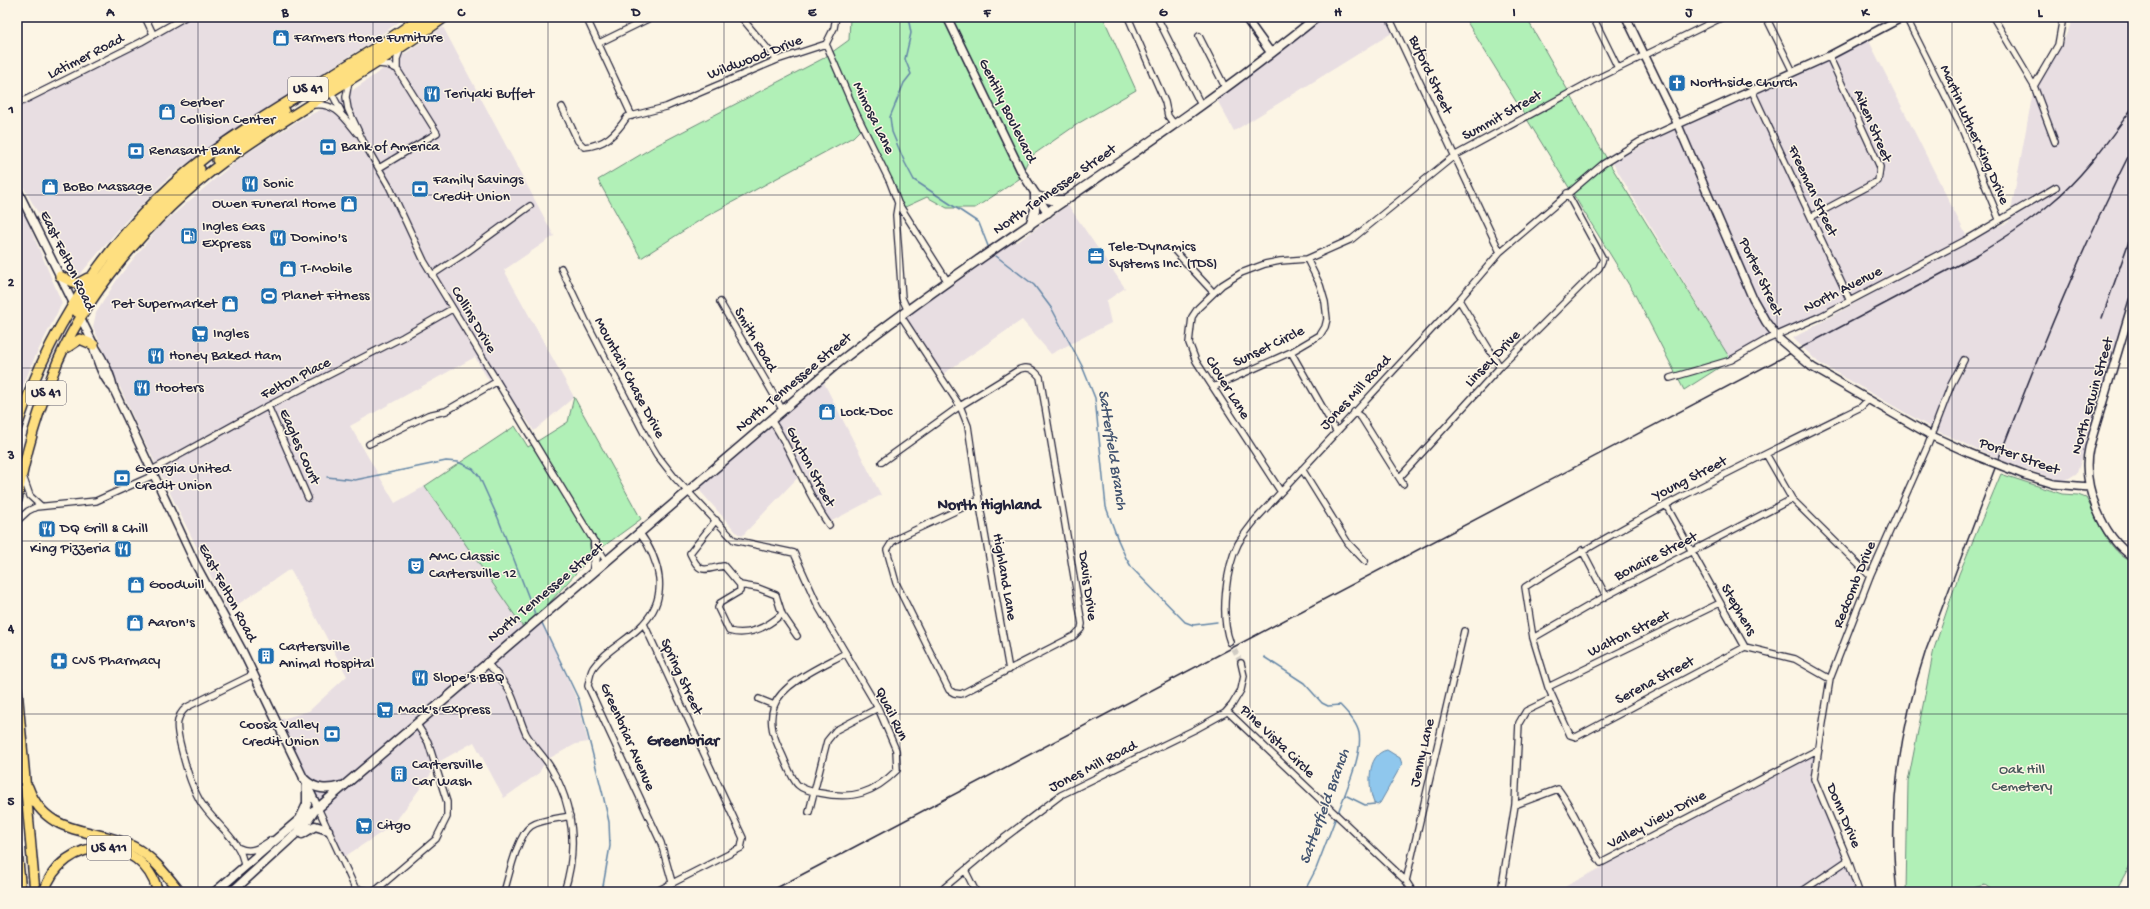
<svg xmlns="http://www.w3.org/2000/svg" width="2150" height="909" font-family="'Gochi Hand',sans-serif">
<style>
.built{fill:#e8dee2}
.green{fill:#b1f0b7;stroke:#6a8979}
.water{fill:#8fc7ed;stroke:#6385a6}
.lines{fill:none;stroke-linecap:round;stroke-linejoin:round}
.stream{stroke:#6385a6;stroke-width:1.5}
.minor-tunnel{stroke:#d0cbc3;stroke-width:5.5;stroke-dasharray:5.5 3;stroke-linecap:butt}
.minor-casing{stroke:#22223b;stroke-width:8}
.tertiary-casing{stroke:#22223b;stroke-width:10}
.secondary-casing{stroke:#22223b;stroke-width:11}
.primary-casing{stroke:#22223b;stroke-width:12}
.trunk-casing{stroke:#22223b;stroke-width:12}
.minor{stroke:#fcf5e5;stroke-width:5.5}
.tertiary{stroke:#fcf5e5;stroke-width:7}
.secondary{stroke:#fcf5e5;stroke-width:8}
.primary{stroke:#fedf80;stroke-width:9}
.trunk{stroke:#fedf80;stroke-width:9}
.rail{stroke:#22223b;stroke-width:1.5}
.tertiary-bridge-casing{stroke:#22223b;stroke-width:10;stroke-linecap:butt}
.tertiary-bridge{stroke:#fcf5e5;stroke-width:7}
.grid{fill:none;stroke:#22223b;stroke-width:1;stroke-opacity:0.55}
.labels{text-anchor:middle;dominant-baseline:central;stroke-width:3;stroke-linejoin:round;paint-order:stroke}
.shield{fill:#fcf5e5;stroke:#63616e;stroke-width:1}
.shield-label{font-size:14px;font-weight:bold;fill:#22223b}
.poi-label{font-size:15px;fill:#22223b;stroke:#fcf5e5;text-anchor:start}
.street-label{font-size:15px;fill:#22223b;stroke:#fcf5e5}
.park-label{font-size:15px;fill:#46565a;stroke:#fcf5e5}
.water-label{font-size:16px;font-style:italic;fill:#435470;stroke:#fcf5e5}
.neighbourhood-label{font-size:16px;font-weight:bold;fill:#22223b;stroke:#fcf5e5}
.neatline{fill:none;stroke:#22223b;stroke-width:1.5}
.grid-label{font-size:13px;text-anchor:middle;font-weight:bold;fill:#22223b}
</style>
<rect width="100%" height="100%" fill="#fcf5e5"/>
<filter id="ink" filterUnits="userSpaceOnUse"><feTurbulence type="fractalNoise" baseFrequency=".025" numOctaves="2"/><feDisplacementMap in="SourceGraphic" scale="8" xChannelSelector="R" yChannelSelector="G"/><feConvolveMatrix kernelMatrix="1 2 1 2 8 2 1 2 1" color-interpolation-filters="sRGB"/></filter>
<g filter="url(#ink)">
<path class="built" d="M185 17H406L365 46 217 141 169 177 124 223 76 279 17 176V108Z
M1316 17H1389L1395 31 1234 131 1216 98Z
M2074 17H2133V300L2077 473 2063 482 2006 462 1937 431 1819 363 1793 338 1953 248 1731 360 1612 162 1717 106 1866 35 1968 239 2009 222 2034 86 2061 46Z
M443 27 554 236 504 270 574 397 534 431 521 411 489 381 475 357 350 426 395 503 425 486 530 625 540 617 577 700 588 742 576 744 546 760 539 773 504 798 474 742 435 764 436 767 393 825 344 857 325 812 275 721 309 711 347 676 290 569 228 611 139 430 93 327 96 313 118 278 159 227 210 183 243 156 301 119 333 104Z
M17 197 62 303 34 359 17 401Z
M1068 205 1125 288 1106 301 1111 323 1051 354 1022 320 940 376 901 316 1000 246 1019 241Z
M821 377 881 495 828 523 804 471 742 536 737 533 701 492 697 483 740 446 778 421Z
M1818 752 1815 776 1859 892H1555Z"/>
<path class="green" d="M850 17H940L943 23 953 17H1103L1136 90 1079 123 1030 157 1019 179 975 208H947L927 197 903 208 863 127 853 137 705 217 641 258 598 180 655 146 824 58 849 40Z
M1464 17H1526L1611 166 1731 360 1684 390 1634 293Z
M574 397 641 519 593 554 525 630 425 486 515 426 528 447 568 422Z
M2001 474 2062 494 2078 495 2086 498C2098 519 2108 553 2133 562V860L2115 892H1995L1985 885 1957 892H1906L1908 782 1934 649 1959 574Z"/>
<path class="water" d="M1387 750 1400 758 1402 764 1380 803 1377 805 1374 803C1368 789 1366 754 1387 750Z"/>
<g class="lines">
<path class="stream" d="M908 17 911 33 905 59 911 74 904 83 890 117 892 132 905 163 914 180 979 223 988 246
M996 256 1034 285 1052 309 1082 366 1095 398 1106 507 1118 540 1126 558 1132 568 1185 622 1193 625 1217 622
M327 477 355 480 446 461 458 462 473 469 479 476 498 518 535 614
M542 623 579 700 603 795 609 822 610 846 602 892
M1264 657 1304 683 1322 703 1328 706 1340 705C1347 712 1357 723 1359 733 1363 755 1345 792 1338 813
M1345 795 1365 805 1375 804
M1304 892 1316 869 1336 817"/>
<path class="minor-tunnel" d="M1230 642 1241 663"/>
<defs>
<path id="minor" d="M145 17 153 34
M586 17 632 116
M741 17 777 60
M1128 17 1165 102 1168 116 1174 124
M1157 17 1201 105
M1389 17 1500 252
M1593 17 1618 68
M1766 17 1793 72
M1906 17 1962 129 1999 219
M1993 17 2034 86 2055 142
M1199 36 1225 87
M599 43 652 17
M826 44 856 113 890 182 898 203 948 282
M378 64 388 65 397 69 437 133 379 168
M397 69V59L401 48
M349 81 346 97 348 109 363 141 390 188 424 261 606 561
M2034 86 2058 45 2063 17
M1752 91 1850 301
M331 92 341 111
M17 104 141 42 185 17
M313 105C335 102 344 117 357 133
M562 107 578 141 584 147C605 145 615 135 627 117L666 107 777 60 826 44 834 28 836 17
M898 203 896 215 902 298 908 311
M1811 217 1878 181 1880 167 1829 56
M1175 251 1213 292
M561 268 585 319 645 435 657 455 675 478 734 540 794 553 818 606 878 708 896 750 897 770C874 793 853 800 820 793 814 792 803 790 798 785 792 780 785 760 781 752 774 738 768 722 774 706 782 683 824 665 844 654
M432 275 467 252 530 206
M1459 300 1500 367
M720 302 782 409
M901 316 960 406 968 426 979 500 1009 670
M1291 352 1336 431
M1670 378 1731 360 1766 340 1821 316 1968 239 2056 187
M1213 387 1291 352 1320 335 1325 327 1327 319 1325 302 1320 285 1307 259
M268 406 308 498
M1354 412 1361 417 1403 484
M771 420C794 453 805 492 829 525
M369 444 428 415 446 411 496 382
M1766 454 1792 499 1870 576
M882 462 960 406 1020 369C1030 366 1034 370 1040 377L1082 624 1081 629 1074 636 961 694 954 693 949 690 896 583 887 550 892 542 900 537 979 500
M1302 469 1348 543 1365 561
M152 470 268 406 403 337 452 309
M23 476 30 496 41 506
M1400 477 1500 367 1599 268 1603 259 1567 193
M1281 492 1196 361 1189 343 1192 317 1198 308 1222 285 1241 273 1265 264 1280 261 1307 259 1352 239 1454 156 1592 81 1723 17
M1666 505 1745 647 1795 659 1830 679
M716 520 690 553C701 577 705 568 724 566L740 585V591L720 603 718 608 729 631C749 637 767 627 782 614L776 595 758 588 740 585
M17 521 28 511 36 507 96 501 154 475
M639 532C660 560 670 596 643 624 629 640 605 650 593 668 590 673 589 681 588 686L661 843 672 882
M1582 550 1606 596
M782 614 797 636
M644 624 743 838 741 848 655 892
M1533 638 1606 596 1792 499
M1230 642C1220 616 1226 568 1238 544 1243 535 1250 527 1256 519L1459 300 1500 252 1603 164 1639 142 1678 124
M1745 647 1576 737 1570 735 1548 687 1533 638 1525 587C1632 518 1747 463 1861 407L1869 399
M486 662C495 672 505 682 511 694 517 707 520 721 526 734 533 746 544 756 551 768 574 806 578 850 564 892
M1548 687 1720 603
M759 699 774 705
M1227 711 1406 881 1413 892
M1515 805 1558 789C1576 812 1584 840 1601 863L1819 749
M318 808 357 892
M809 812 827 741 836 730 878 708
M239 848C252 854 260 847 271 840
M244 866C242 840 213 823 200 801 190 783 185 764 180 743 177 730 174 717 187 707L254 674
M965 870 976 892
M1406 881 1464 631
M356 889 374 892
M375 891 436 839 447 817V802L428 742 416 723
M504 892C509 876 517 836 531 826 541 819 558 819 570 816
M939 892 995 845 1061 795 1196 729 1225 713 1232 705 1241 690 1244 676 1241 663
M1501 892 1515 805 1519 723 1526 711 1553 698
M1801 892 1848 860
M1859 892 1848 860 1814 779 1830 679 1870 576 1928 445 1951 385 1964 360"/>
<path id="tertiary" d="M947 17 1022 173 1048 213
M1245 17 1271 53
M1626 17 1674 116 1753 299 1766 322 1779 339
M1678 124 1829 56 1903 17
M17 189 94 345C103 359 111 374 114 390L196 565 243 652 318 808
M2133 301 2089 448C2081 484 2102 537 2133 557
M94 349C98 364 103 379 114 389
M1812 367 1932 436 1969 453
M2025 475 2054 484 2089 487"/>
<path id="secondary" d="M1036 196 1052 200H1066
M1030 225 1035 210V194
M594 571 596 556 595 544
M304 779C315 790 327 790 341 786
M300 819 307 804V785
M302 834 315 826 328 830
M215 892 300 819 318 808 838 363C993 241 1164 142 1317 17
M232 892 304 826 313 813"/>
<path id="primary" d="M331 92 330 87 333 83 395 44 430 17
M217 160 246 136 284 111
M60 276 77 284 88 278
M77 312 129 241 158 209 200 169
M68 347 80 339 94 345
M17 427C53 314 126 213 223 144 287 99 357 63 421 17
M17 500C25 453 40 405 58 361 92 283 166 201 236 153 304 105 378 66 445 17
M17 689 35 892
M28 787C47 839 94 826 134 847 153 857 167 876 180 892
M17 851 21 892"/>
<path id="trunk" d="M44 892C62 834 142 832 158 892"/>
</defs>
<use href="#minor" class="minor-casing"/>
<use href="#tertiary" class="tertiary-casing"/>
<use href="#secondary" class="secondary-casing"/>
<use href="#primary" class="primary-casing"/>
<use href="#trunk" class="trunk-casing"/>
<use href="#minor" class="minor"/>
<use href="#tertiary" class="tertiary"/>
<use href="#secondary" class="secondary"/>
<use href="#primary" class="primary"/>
<use href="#trunk" class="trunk"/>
<path class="rail" d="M2102 318 2133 230
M769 892 1975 256C2001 240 2027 224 2050 204 2083 177 2108 141 2133 107
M1897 892C1887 810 1900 728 1926 650 1991 481 2051 308 2133 147"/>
<defs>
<path id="tertiary-bridge" d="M1779 339 1812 367
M1969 453 2025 475"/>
</defs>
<use href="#tertiary-bridge" class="tertiary-bridge-casing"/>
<use href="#tertiary-bridge" class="tertiary-bridge"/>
</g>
</g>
<path class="grid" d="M198 17V892M373 17V892M548 17V892M724 17V892M900 17V892M1075 17V892M1250 17V892M1426 17V892M1602 17V892M1777 17V892M1952 17V892M17 195H2133M17 368H2133M17 541H2133M17 714H2133"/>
<defs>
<symbol id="shop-square" viewBox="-11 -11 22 22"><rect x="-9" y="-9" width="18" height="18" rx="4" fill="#1f6fb2" stroke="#fcf5e5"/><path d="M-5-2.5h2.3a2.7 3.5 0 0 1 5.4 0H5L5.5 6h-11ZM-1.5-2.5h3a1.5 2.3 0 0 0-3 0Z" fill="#fff"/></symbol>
<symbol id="church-square" viewBox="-11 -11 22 22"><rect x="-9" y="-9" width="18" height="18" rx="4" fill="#1f6fb2" stroke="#fcf5e5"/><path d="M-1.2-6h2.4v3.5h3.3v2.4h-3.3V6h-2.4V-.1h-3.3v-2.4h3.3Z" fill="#fff"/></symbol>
<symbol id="restaurant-square" viewBox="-11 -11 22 22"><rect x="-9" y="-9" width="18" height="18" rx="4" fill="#1f6fb2" stroke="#fcf5e5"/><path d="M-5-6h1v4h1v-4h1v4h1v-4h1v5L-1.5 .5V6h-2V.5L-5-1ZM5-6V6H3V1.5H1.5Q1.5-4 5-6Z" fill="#fff"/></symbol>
<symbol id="bank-square" viewBox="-11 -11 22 22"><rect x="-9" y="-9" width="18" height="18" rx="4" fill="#1f6fb2" stroke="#fcf5e5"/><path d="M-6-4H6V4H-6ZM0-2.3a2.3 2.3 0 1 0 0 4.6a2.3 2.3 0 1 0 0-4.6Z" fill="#fff"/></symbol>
<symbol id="fuel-square" viewBox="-11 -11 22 22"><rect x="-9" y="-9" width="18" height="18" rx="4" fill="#1f6fb2" stroke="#fcf5e5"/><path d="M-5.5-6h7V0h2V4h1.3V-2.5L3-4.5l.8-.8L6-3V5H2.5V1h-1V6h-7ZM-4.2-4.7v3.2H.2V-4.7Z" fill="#fff"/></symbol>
<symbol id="office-square" viewBox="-11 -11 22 22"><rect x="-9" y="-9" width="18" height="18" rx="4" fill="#1f6fb2" stroke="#fcf5e5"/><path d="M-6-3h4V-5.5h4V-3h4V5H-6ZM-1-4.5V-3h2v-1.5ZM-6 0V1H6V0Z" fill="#fff"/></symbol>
<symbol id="stadium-square" viewBox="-11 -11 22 22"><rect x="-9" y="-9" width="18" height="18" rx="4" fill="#1f6fb2" stroke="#fcf5e5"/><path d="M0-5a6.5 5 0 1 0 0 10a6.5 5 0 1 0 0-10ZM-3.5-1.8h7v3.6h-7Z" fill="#fff"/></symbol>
<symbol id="supermarket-square" viewBox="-11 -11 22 22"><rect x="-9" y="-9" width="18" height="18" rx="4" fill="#1f6fb2" stroke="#fcf5e5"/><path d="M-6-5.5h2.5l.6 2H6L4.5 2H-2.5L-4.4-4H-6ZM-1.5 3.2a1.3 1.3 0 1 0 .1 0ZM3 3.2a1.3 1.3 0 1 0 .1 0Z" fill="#fff"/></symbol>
<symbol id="theatre-square" viewBox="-11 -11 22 22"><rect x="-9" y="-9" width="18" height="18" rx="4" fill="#1f6fb2" stroke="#fcf5e5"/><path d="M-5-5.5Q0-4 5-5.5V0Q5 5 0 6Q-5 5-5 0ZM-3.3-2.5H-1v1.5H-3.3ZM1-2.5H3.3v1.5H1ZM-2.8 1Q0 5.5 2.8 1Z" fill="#fff"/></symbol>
<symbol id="building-square" viewBox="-11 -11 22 22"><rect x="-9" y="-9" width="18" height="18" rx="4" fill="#1f6fb2" stroke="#fcf5e5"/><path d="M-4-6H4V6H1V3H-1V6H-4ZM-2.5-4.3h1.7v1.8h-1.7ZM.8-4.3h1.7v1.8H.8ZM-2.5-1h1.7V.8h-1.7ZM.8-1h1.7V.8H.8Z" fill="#fff"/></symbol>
<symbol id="pharmacy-square" viewBox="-11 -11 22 22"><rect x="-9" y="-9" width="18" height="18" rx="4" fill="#1f6fb2" stroke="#fcf5e5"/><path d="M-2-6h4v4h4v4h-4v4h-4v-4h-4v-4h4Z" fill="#fff"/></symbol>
</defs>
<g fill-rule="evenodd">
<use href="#shop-square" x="271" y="28" width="20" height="20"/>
<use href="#church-square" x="1667" y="73" width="20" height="20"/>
<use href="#restaurant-square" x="422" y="84" width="20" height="20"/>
<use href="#shop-square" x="157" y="102" width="20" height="20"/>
<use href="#bank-square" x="318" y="137" width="20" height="20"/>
<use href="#bank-square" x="126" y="141" width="20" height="20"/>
<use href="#restaurant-square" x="240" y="174" width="20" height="20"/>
<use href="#shop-square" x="40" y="177" width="20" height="20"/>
<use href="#bank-square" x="410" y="179" width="20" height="20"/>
<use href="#shop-square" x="339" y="194" width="20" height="20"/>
<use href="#fuel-square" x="179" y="226" width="20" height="20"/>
<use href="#restaurant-square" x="268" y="228" width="20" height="20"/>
<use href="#office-square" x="1086" y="246" width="20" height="20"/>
<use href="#shop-square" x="278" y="259" width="20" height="20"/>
<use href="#stadium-square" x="259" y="286" width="20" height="20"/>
<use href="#shop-square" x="220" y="294" width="20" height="20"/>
<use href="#supermarket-square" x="190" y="324" width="20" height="20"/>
<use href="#restaurant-square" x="146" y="346" width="20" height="20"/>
<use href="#restaurant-square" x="132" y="378" width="20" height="20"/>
<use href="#shop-square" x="817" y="402" width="20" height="20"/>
<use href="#bank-square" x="112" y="468" width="20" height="20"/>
<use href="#restaurant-square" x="37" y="519" width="20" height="20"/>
<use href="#restaurant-square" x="113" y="539" width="20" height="20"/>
<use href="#theatre-square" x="406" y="556" width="20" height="20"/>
<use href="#shop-square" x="126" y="575" width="20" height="20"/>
<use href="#shop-square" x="125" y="613" width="20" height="20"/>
<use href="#building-square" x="256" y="646" width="20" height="20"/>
<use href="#pharmacy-square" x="49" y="651" width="20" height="20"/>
<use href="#restaurant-square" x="410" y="668" width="20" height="20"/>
<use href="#supermarket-square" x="375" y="700" width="20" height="20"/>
<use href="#bank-square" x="322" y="724" width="20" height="20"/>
<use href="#building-square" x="389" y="764" width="20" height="20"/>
<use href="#supermarket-square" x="354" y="816" width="20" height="20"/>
</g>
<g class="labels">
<g class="shield">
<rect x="288" y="77" width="40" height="24" rx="3"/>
<rect x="26" y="381" width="40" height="24" rx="3"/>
<rect x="87" y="836" width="44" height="24" rx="3"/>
</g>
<g class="shield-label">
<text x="308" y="89">US 41</text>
<text x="46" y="393">US 41</text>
<text x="109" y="848">US 411</text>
</g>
<g class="poi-label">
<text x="294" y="38">Farmers Home Furniture</text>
<text x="1690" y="83">Northside Church</text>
<text x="445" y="94">Teriyaki Buffet</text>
<text x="180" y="103">Gerber<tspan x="180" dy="17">Collision Center</tspan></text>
<text x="341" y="147">Bank of America</text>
<text x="149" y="151">Renasant Bank</text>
<text x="433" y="180">Family Savings<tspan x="433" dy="17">Credit Union</tspan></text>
<text x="263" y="184">Sonic</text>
<text x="63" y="187">BoBo Massage</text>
<text x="336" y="204" text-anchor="end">Owen Funeral Home</text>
<text x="202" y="227">Ingles Gas<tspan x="202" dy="17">Express</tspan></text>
<text x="291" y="238">Domino's</text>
<text x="1109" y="247">Tele-Dynamics<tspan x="1109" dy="17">Systems Inc. (TDS)</tspan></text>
<text x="301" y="269">T-Mobile</text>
<text x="282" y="296">Planet Fitness</text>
<text x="217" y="304" text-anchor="end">Pet Supermarket</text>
<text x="213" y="334">Ingles</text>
<text x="169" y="356">Honey Baked Ham</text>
<text x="155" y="388">Hooters</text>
<text x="840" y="412">Lock-Doc</text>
<text x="135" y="469">Georgia United<tspan x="135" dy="17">Credit Union</tspan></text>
<text x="60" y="529">DQ Grill &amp; Chill</text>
<text x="110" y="549" text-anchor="end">King Pizzeria</text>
<text x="429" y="557">AMC Classic<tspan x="429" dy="17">Cartersville 12</tspan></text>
<text x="149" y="585">Goodwill</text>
<text x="148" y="623">Aaron's</text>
<text x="279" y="647">Cartersville<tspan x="279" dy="17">Animal Hospital</tspan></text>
<text x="72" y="661">CVS Pharmacy</text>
<text x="433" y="678">Slope's BBQ</text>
<text x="398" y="710">Mack's Express</text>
<text x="319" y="725" text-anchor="end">Coosa Valley<tspan x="319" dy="17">Credit Union</tspan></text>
<text x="412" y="765">Cartersville<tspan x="412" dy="17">Car Wash</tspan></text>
<text x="377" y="826">Citgo</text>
</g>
<g class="street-label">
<text transform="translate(86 57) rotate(-27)">Latimer Road</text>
<text transform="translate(755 58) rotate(-21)">Wildwood Drive</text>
<text transform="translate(1430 75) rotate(65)">Buford Street</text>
<text transform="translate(1007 111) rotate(64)">Gentilly Boulevard</text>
<text transform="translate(1502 116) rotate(-29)">Summit Street</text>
<text transform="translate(873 118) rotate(64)">Mimosa Lane</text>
<text transform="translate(1872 126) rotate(67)">Aiken Street</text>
<text transform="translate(1974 135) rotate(66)">Martin Luther King Drive</text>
<text transform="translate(1055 190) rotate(-35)">North Tennessee Street</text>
<text transform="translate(1812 191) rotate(65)">Freeman Street</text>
<text transform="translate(67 261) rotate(64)">East Felton Road</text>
<text transform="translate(1760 277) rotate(65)">Porter Street</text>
<text transform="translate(1843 290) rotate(-27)">North Avenue</text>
<text transform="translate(473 320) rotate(59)">Collins Drive</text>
<text transform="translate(755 340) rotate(60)">Smith Road</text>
<text transform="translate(1269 347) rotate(-26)">Sunset Circle</text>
<text transform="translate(1493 359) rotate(-46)">Linsey Drive</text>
<text transform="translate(629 378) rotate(62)">Mountain Chase Drive</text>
<text transform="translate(296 379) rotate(-27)">Felton Place</text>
<text transform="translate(794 383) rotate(-40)">North Tennessee Street</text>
<text transform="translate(1227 388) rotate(58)">Clover Lane</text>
<text transform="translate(1356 393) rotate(-47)">Jones Mill Road</text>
<text transform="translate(2093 396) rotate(-74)">North Erwin Street</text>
<text transform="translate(299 447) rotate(66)">Eagles Court</text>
<text transform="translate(2019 457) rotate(20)">Porter Street</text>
<text transform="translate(810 467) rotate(62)">Guyton Street</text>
<text transform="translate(1690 479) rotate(-27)">Young Street</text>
<text transform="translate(1656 557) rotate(-27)">Bonaire Street</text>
<text transform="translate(1004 577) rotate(80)">Highland Lane</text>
<text transform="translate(1855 585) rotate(-68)">Redcomb Drive</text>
<text transform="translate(1087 586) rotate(82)">Davis Drive</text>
<text transform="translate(227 593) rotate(62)">East Felton Road</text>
<text transform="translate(546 593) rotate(-40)">North Tennessee Street</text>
<text transform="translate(1738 610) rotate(60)">Stephens</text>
<text transform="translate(1629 634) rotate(-26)">Walton Street</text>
<text transform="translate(681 677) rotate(65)">Spring Street</text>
<text transform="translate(1655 681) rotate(-28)">Serena Street</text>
<text transform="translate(891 714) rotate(64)">Quail Run</text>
<text transform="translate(627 737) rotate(66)">Greenbriar Avenue</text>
<text transform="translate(1277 742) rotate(44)">Pine Vista Circle</text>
<text transform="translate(1423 753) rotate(-77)">Jenny Lane</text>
<text transform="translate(1093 767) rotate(-27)">Jones Mill Road</text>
<text transform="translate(1843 816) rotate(67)">Donn Drive</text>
<text transform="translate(1657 820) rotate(-28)">Valley View Drive</text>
</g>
<g class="park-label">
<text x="2022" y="770">Oak Hill<tspan x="2022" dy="17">Cemetery</tspan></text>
</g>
<g class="water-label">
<text transform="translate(1111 450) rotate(81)">Satterfield Branch</text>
<text transform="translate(1326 807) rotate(-70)">Satterfield Branch</text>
</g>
<g class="neighbourhood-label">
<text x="989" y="506">North Highland</text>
<text x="683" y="742">Greenbriar</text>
</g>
</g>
<rect width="2150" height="909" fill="none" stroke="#fcf5e5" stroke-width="44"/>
<rect x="22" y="22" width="2106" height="865" class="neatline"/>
<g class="grid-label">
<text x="110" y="16">A</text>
<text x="285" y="16">B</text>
<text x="461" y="16">C</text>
<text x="636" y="16">D</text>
<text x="812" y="16">E</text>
<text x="987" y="16">F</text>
<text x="1163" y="16">G</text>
<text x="1338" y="16">H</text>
<text x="1514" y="16">I</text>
<text x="1689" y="16">J</text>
<text x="1865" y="16">K</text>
<text x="2040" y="16">L</text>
<text x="11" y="113">1</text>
<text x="11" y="286">2</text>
<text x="11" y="459">3</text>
<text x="11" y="632">4</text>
<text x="11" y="805">5</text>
</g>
</svg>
